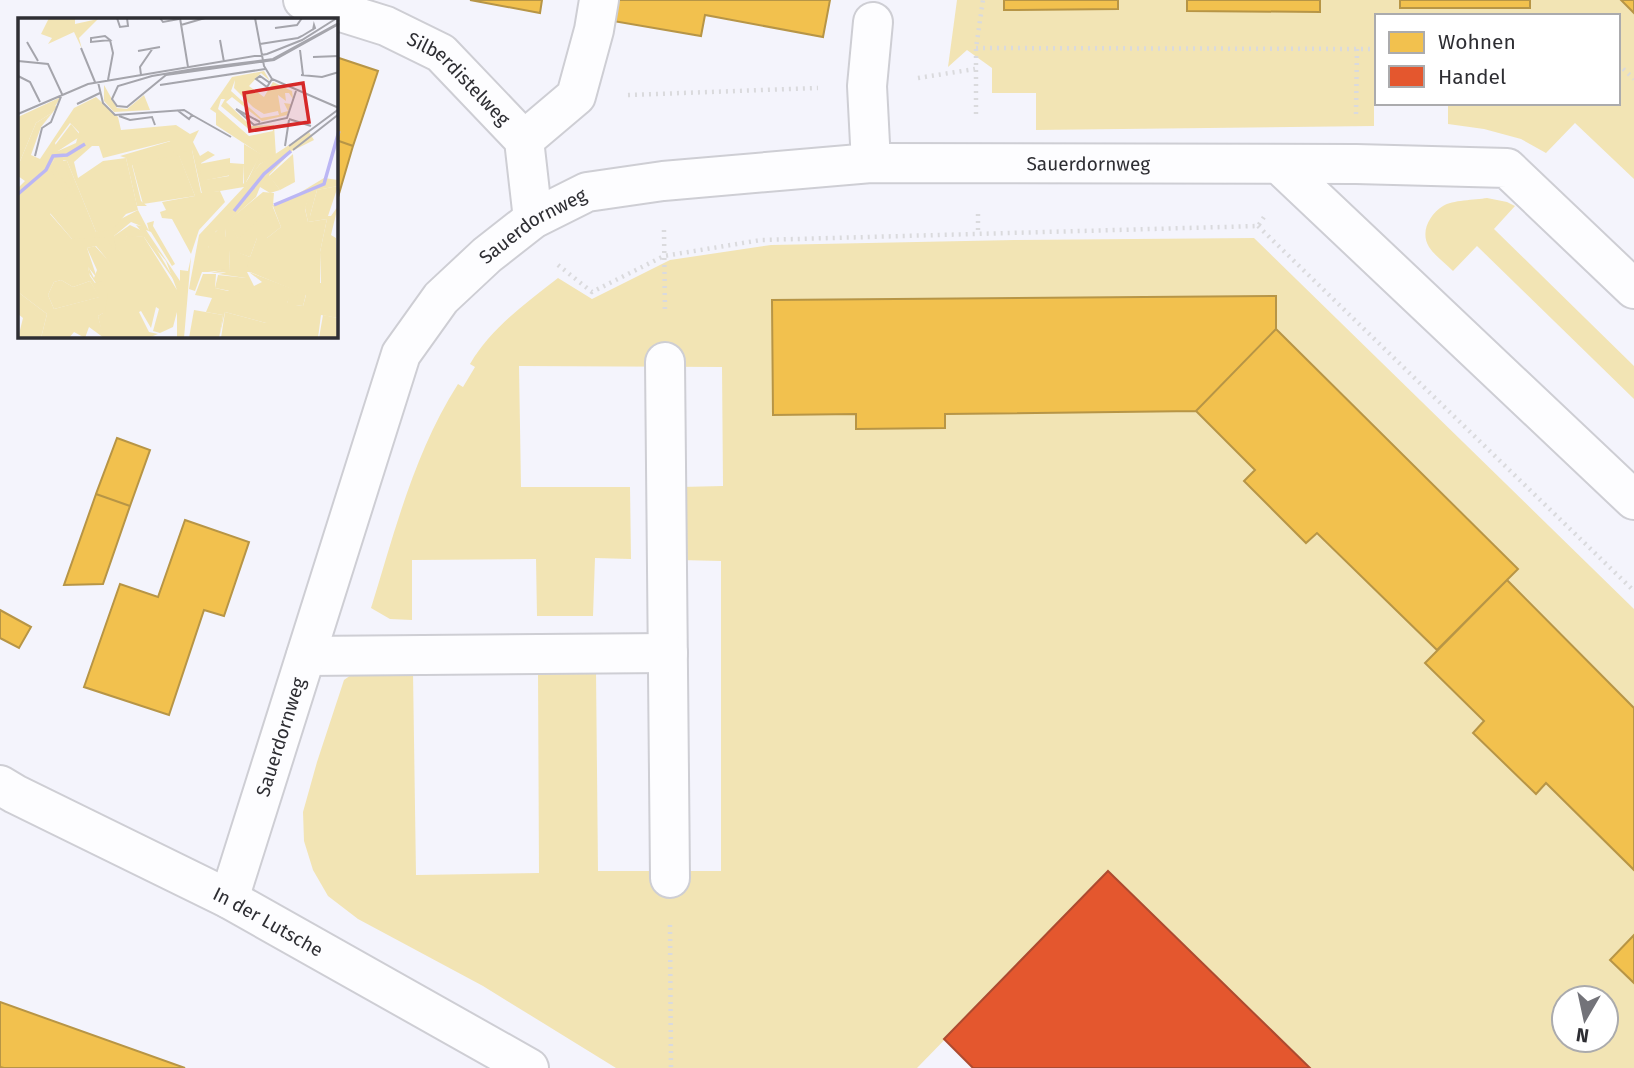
<svg xmlns="http://www.w3.org/2000/svg" width="1634" height="1068" font-family="'Fira Sans',sans-serif">
<style>
.grass{fill:#f2e4b4;fill-rule:evenodd}
.homes{fill:#f2c14e;stroke:#b79546;stroke-width:2}
.shops{fill:#e4572e;stroke:#ad4b30;stroke-width:2}
.lines{fill:none;stroke-linecap:round;stroke-linejoin:round}
.minor-casing{stroke:#ceced4;stroke-width:42}
.path{stroke:#dadadd;stroke-width:4.5;stroke-dasharray:2 5;stroke-linecap:butt}
.minor{stroke:#fdfdff;stroke-width:38}
.labels{text-anchor:middle;dominant-baseline:central;stroke-width:7;stroke-linejoin:round;paint-order:stroke}
.street-label{font-size:19px;fill:#2e2e33;stroke:#fff}
.inset-river{fill:none;stroke:#bbb6f4;stroke-width:3.5}
.inset-road{fill:none;stroke:#a5a5ac;stroke-width:2}
.view{fill:#d62828;fill-opacity:0.15;stroke:#d62828;stroke-width:3.5}
.inset-edge{fill:none;stroke:#2e2e33;stroke-width:3.5}
</style>
<rect width="100%" height="100%" fill="#f4f4fc"/>
<path class="grass" d="M957 0H1004L1005 10 1117 9 1118 0H1187L1188 11 1320 12V0H1400V8H1530V0H1621L1634 13V179L1575 123 1546 153 1521 139 1484 129 1448 124V103H1618V16H1377V102H1374V126L1036 130V93H992V68L967 50 948 67Z
M1487 198 1507 202 1515 206 1494 229 1634 366V399L1477 246 1453 271C1445 263 1435 256 1429 247 1420 232 1429 215 1443 206 1452 200 1475 200 1487 198Z
M1254 238 1634 609V708L1507 580 1518 569 1276 329V296L772 300 773 415 856 414V429L944 428 945 414 1196 411 1255 470 1244 481 1306 542 1317 533 1437 650 1426 663 1484 721 1474 733 1536 793 1546 783 1634 870V1068H1310L1108 872 917 1068H616L483 986 358 919 328 896 313 870 304 841 303 812 317 762 344 680 351 675 413 672 416 875 539 873 538 671 596 670 598 871H721V561L680 560 681 487 723 486 722 367 519 366 521 487H630L631 559 595 558 593 616H537L536 559 412 560V620L390 619 371 608C395 531 414 453 458 384L463 387 475 367 470 364C491 328 526 303 558 278L592 299 670 260 771 245 1014 240ZM1564 998H1606V1040H1564Z"/>
<path class="homes" d="M470 0H542L540 13Z
M617 0H830L823 37 705 15 701 36 613 21Z
M1004 0H1118V9L1004 10Z
M1187 0H1320V12L1187 11Z
M1400 0H1530V8H1400Z
M1621 0H1634V13Z
M336 57 378 71 353 146 336 140Z
M336 140 353 146 336 204Z
M1276 296V329L1196 411 945 414V428L856 429V414L773 415 772 300Z
M1276 329 1518 569 1437 650 1317 533 1306 543 1244 481 1255 470 1196 411Z
M117 438 150 450 130 506 96 494Z
M96 494 130 506 103 584 64 585Z
M185 520 249 542 224 616 204 610 169 715 84 687 120 584 158 597Z
M1507 580 1634 708V870L1546 783 1536 794 1473 733 1484 721 1425 663Z
M0 610 31 627 19 648 0 638Z
M1634 935V983L1610 960Z
M0 1002 185 1068H4L0 1067Z"/>
<path class="shops" d="M1108 871 1310 1068H973L944 1039Z"/>
<g class="lines">
<defs>
<g id="minor">
<path id="s1" d="M303 0 386 26 441 53 524 140 533 219"/>
<path d="M524 140 576 96 594 30 599 0"/>
<path d="M871 163 867 86 873 22"/>
<path d="M1280 165 1634 500"/>
<path d="M665 362 670 878"/>
<path d="M306 656 668 653"/>
<path id="s2" d="M0 785 15 794 229 899 529 1068"/>
<path id="s3" d="M229 899 401 354 441 298 487 255 533 219 587 192 663 181 871 163 1356 164 1507 168 1634 289"/>
</g>
</defs>
<use href="#minor" class="minor-casing"/>
<path class="path" d="M976 48 1377 49
M1618 64 1634 79
M918 78 975 69
M628 95 818 88
M976 114V48L983 0
M1356 114 1357 49
M978 214V235
M1258 226 1634 591
M664 230 665 313
M558 265 592 292 664 256 761 240 1258 226 1264 217
M670 925 671 1068"/>
<use href="#minor" class="minor"/>
</g>
<g class="labels">
<g class="street-label">
<text stroke="none"><textPath href="#s1" startOffset="178">Silberdistelweg</textPath></text>
<text stroke="none"><textPath href="#s3" startOffset="1325">Sauerdornweg</textPath></text>
<text stroke="none"><textPath href="#s3" startOffset="758">Sauerdornweg</textPath></text>
<text stroke="none"><textPath href="#s3" startOffset="170">Sauerdornweg</textPath></text>
<text stroke="none"><textPath href="#s2" startOffset="301">In der Lutsche</textPath></text>
</g>
</g>
<g transform="translate(18 18)">
<rect width="320" height="320" fill="#f4f4fc"/>
<path d="M31 0H57V6L80 1 61 20 64 31 56 14 30 26 34 20 23 16ZM246 53 252 63 243 55 231 68 246 79 255 64 274 73 275 81 271 75H267L268 83 260 77 263 95 270 93 266 85 273 86 269 97 244 103 214 79 208 84 233 108 256 107 258 138 242 146 228 166 242 136 198 107V95L192 91 214 59ZM217 62 216 70 235 89 246 96 260 93 261 97 243 100 213 73ZM203 81H207L203 88 233 113 254 109 255 113 231 118 200 91ZM86 67 99 90 109 91 126 77 132 92 96 94 86 83ZM43 79 32 96 18 105 0 148V99ZM153 123 174 132 183 175 202 173 207 184 181 212 173 236 154 201 144 200 142 194 148 192 144 184 177 178 161 138 114 147 123 183 129 188H119L108 140 102 138ZM275 136 277 164 262 172 251 158ZM36 142 49 143 78 214 120 192 131 213 129 205 136 203 135 208 157 246 154 248 133 214 128 212 162 263V252L170 253 173 239 166 320H159V294L155 309 142 315 135 313 141 291 138 289 133 310 123 293 121 294 131 314 140 316 130 320H85L80 298 85 295 88 280 71 255 70 248 76 260 79 252 69 230 77 228 89 241 75 222 54 221 32 195 31 149ZM113 204 123 208 118 207 148 243 159 272 126 219 109 217 103 230 96 218ZM320 168 310 198H292L299 172ZM202 210H207L208 220 207 252 190 254V230L193 218ZM212 231 232 239V254H211ZM43 262 55 269 72 263 82 279 36 291 30 277 36 264ZM0 274 29 296 23 320H0L5 300 0 296ZM176 292 205 297 201 320H171ZM305 297 320 300V320H301Z" fill="#f2e4b4" fill-rule="evenodd"/>
<path d="M78 79 100 99 103 112 158 107 172 116 181 112 175 124 182 138 190 133 197 137 183 145 186 162 211 158V150L226 166V126L243 136 228 164 242 146 291 114 296 122 274 133 251 157 262 172 252 175 242 169 238 179 211 203 220 220 254 187 263 209 249 220H239L232 239 212 232 211 254 193 255 207 251V239L201 232 203 220 208 219 207 211 198 213 190 230V254H184L177 273 171 271 172 265 181 217 226 169 184 176 174 132 156 136 152 123 85 140 81 128H74L56 144 60 160 85 143 108 140 120 192 108 196 94 212 78 214 49 143 45 142 59 180 36 150V142L31 150 50 177 32 196 54 221 89 219 96 234 89 241 78 228 69 230 79 260 70 249 72 258 77 265 84 263 90 275 87 294 80 298 86 320 71 309 67 320 56 314 51 320H23L29 296 0 274V170L7 163 0 158V148L18 105 32 96 35 86 39 89 23 109 13 137 22 141 56 90ZM52 105 61 114 58 125 40 133 37 125ZM43 262 55 269 72 263 81 279 36 291 30 277 36 264ZM161 137 177 178 125 186 114 146ZM306 160 320 162V168L299 172 292 198H313L320 188 313 217 318 220 320 265 303 266 302 234 309 201 290 204 287 190 292 173 273 180ZM112 207 129 215 162 271 126 219 109 218 103 233 98 232 96 218ZM220 252 229 254 236 268 244 264 231 254 288 276 285 288 278 287 273 276 269 285 248 305 207 294 201 320 205 297 188 294 194 280 177 277 185 256H198L197 270 210 273 228 260 200 256Z" fill="#f2e4b4" fill-rule="evenodd"/>
<path d="M212 140V145L226 146 225 166 214 167 213 157 184 163 181 146Z" fill="#f2e4b4"/>
<path d="M53 106 63 118 40 133 35 130ZM293 173 287 191 290 204 309 201 302 234V265H320V300L303 297 300 320H203L207 294 248 305 251 283 269 285 272 275 280 278 278 287 285 288 288 277 232 254 229 247 239 220H249L263 209 255 188 220 221 210 203 245 174 256 175 255 187ZM200 257 229 260 223 275 197 270Z" fill="#f2e4b4"/>
<path class="inset-river" d="M0 176 28 152 35 138 49 137 67 126M256 187 306 166 321 113M216 193 246 156 273 133"/>
<path class="inset-road" d="M99 0 102 9 110 8 109 0M142 0 145 4 161 1M162 0 170 49M237 0 246 48 254 61 321 90M321 5 255 41 176 51 134 58 100 68 94 81 99 88 109 89 148 57 256 42 321 6M163 7 187 0M257 10 279 7 284 0M87 18 92 22 73 24V20ZM202 22 206 44M9 24 20 43M242 26 280 20 284 18 297 10 296 7 295 12M63 30 77 64M282 32 285 57M120 33 142 29M295 39 321 38M0 43 30 46 44 76 33 104 24 110 17 138M123 57 122 49 135 30M283 57 304 59 321 54M0 58 12 64 22 84M90 62 95 35 92 22M80 64 85 85 97 97 166 92 174 97 171 101 159 92M252 65 242 58 238 61 249 69 254 61M142 67 247 51M59 86 82 75M218 91 236 107 269 100 278 73M218 91 242 104M0 96 70 66 249 36 284 22 319 0M174 97 213 119M101 98 112 102 134 99 137 107M271 101 293 108M267 128 271 102M271 128 321 91M275 132 321 96"/>
<path class="view" d="M285 65 291 104 232 113 226 75Z"/>
<rect width="320" height="320" class="inset-edge"/>
</g>
<rect x="1375" y="14" width="245" height="91" fill="#ffffff" stroke="#ababad" stroke-width="2"/>
<rect x="1389" y="32" width="35" height="21" fill="#f2c14e" stroke="#ababad" stroke-width="2"/>
<text x="1438" y="49" font-size="21" fill="#2e2e33">Wohnen</text>
<rect x="1389" y="66" width="35" height="21" fill="#e4572e" stroke="#ababad" stroke-width="2"/>
<text x="1438" y="84" font-size="21" fill="#2e2e33">Handel</text>
<g transform="translate(1585 1019) rotate(189)"><circle r="33" fill="#ffffff" stroke="#ababad" stroke-width="2"/>
<path d="M0-5L12 26L0 18L-12 26Z" fill="#737379"/>
<text y="-10" font-size="19" font-weight="bold" text-anchor="middle" fill="#2e2e33">N</text>
</g>
</svg>
